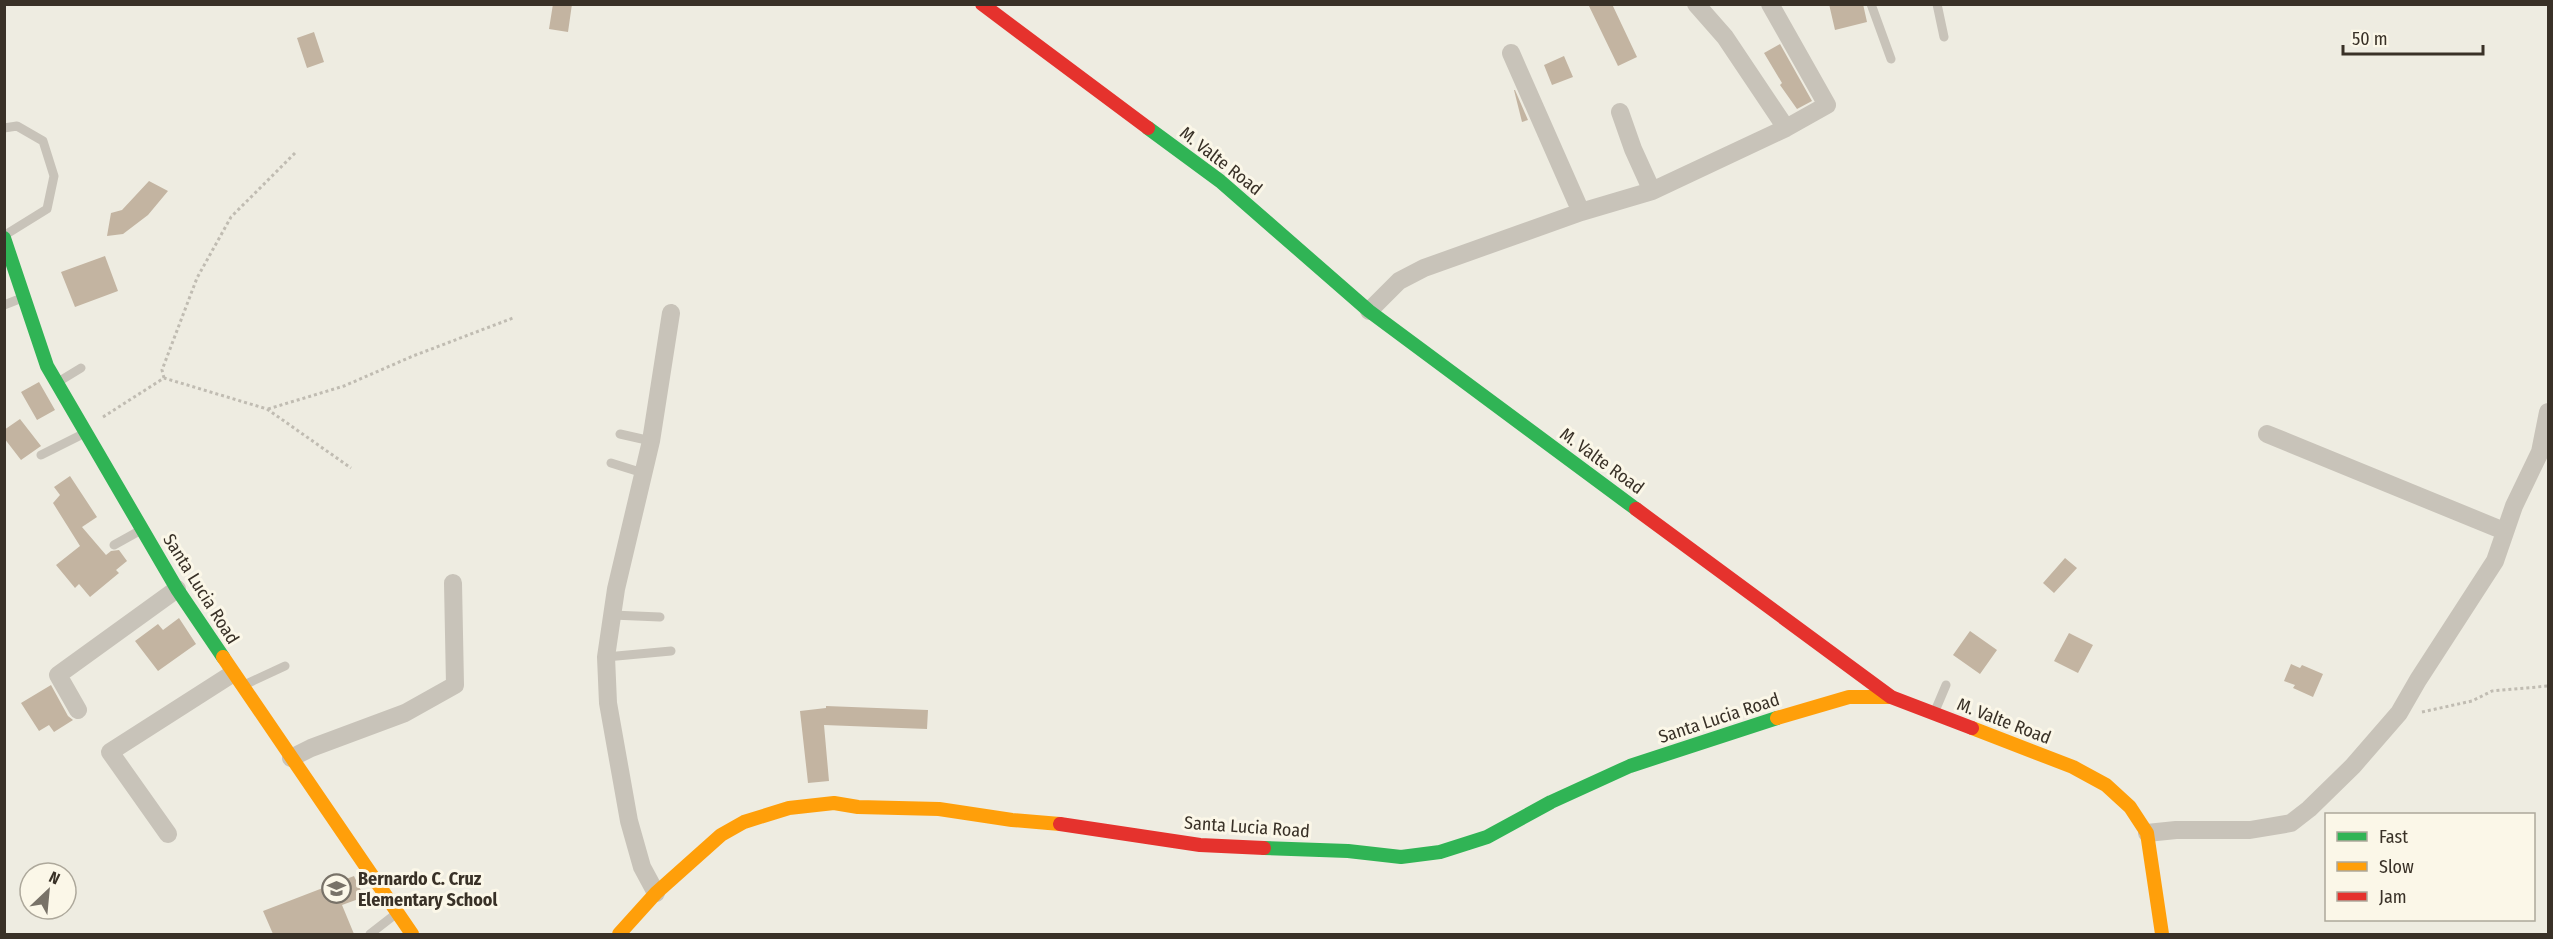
<svg xmlns="http://www.w3.org/2000/svg" width="2553" height="939" font-family="'Fira Sans Condensed',sans-serif">
<style>
.building{fill:#c3b4a1}
.lines{fill:none;stroke-linecap:round;stroke-linejoin:round}
.path{stroke:#c0bcb2;stroke-width:3;stroke-dasharray:3 3;stroke-linecap:butt}
.lane{stroke:#c8c3b9;stroke-width:9}
.street{stroke:#c8c3b9;stroke-width:18}
.fast{stroke:#30b455;stroke-width:14}
.slow{stroke:#ff9f0a;stroke-width:14}
.jam{stroke:#e5322d;stroke-width:14}
.labels{text-anchor:middle;dominant-baseline:central;stroke-width:6;stroke-linejoin:round;paint-order:stroke}
.street-label{font-size:18px;fill:#393127;stroke:#fbf7e8}
.poi-label{font-size:18px;font-weight:bold;fill:#393127;stroke:#fbf7e8;text-anchor:start}
</style>
<rect width="100%" height="100%" fill="#eeece1"/>
<path class="building" d="M553 4H572L568 32 549 29Z
M1588 4H1612L1637 57 1618 66Z
M1829 4H1863L1867 22 1835 30Z
M314 32 324 62 307 68 297 38Z
M1780 44 1812 101 1797 109 1780 85 1782 83 1764 53Z
M1564 56 1573 77 1552 85 1544 65Z
M1514 90H1515L1528 120 1522 122Z
M149 181 168 191 148 215 123 234 107 236 111 213 122 210Z
M105 256 118 291 75 307 61 272Z
M39 382 55 410 37 420 21 392Z
M20 419 41 446 21 460 4 438V430Z
M70 476 97 517 82 527 106 555 111 551 119 550 127 561 116 570 119 573 90 597 79 584 75 588 56 565 80 546 53 503 60 495 54 487Z
M2065 558 2077 568 2054 593 2043 583Z
M179 618 196 644 158 671 135 641 158 624 163 630Z
M1970 631 1997 650 1980 674 1953 655Z
M2069 633 2093 645 2078 673 2054 661Z
M2291 664 2300 668 2302 665 2323 674 2313 697 2293 688 2295 685 2284 681Z
M51 685 68 716 73 720 54 732 49 725 39 731 21 703Z
M826 706 928 710 927 729 824 725 829 781 808 783 800 711 826 708Z
M354 876 364 897 342 905 354 934H273L263 911Z"/>
<g class="lines">
<path class="path" d="M164 378 162 370 197 278 231 217 296 152
M268 409 344 386 413 356 513 318
M103 417 164 378 267 409 351 468
M2422 712 2472 701 2492 691 2548 686"/>
<path class="lane" d="M1871 4 1891 59
M1937 4 1944 37
M4 128 17 126 43 141 54 176 47 209 5 235
M4 305 22 298
M58 382 81 368
M620 434 651 441
M41 455 85 433
M611 463 643 473
M114 545 141 530
M612 615 660 617
M606 657 671 651
M244 685 285 666
M1935 711 1946 685
M370 934 397 913"/>
<path class="street" d="M1770 4 1827 105 1786 128
M1511 53 1581 212
M1620 112 1633 149 1652 191
M1369 311 1399 281 1424 268 1581 212 1652 191 1786 128 1725 37 1696 4
M2267 434 2504 531
M78 710 58 675 177 589
M291 758 311 748 405 713 455 685 453 583
M2147 833 2176 830H2250L2291 823 2309 809 2353 766 2399 713 2418 680 2495 561 2514 506 2540 452 2548 412
M168 834 110 752 232 674
M656 893 642 867 629 821 608 703 606 657 616 589 651 441 671 313"/>
<path class="fast" d="M1148 128 1220 181 1369 311 1636 509
M4 238 47 366 177 589 223 657
M1264 848 1348 851 1401 857 1440 852 1487 837 1551 802 1630 766 1777 718"/>
<path class="slow" d="M223 657 412 934
M1777 718 1849 697H1891
M1972 728 2073 767 2106 785 2130 807 2147 833 2162 934
M619 934 656 893 721 835 744 822 789 808 834 803 858 807 939 809 1012 820 1060 824"/>
<path class="jam" d="M982 4 1148 128
M1636 509 1891 697 1972 728
M1060 824 1200 845 1264 848"/>
</g>
<defs>
<symbol id="school-ring" viewBox="-11 -11 22 22"><circle r="9.5" fill="#fbf7e8" stroke="#787268" stroke-width="1.5"/><path d="M0-5L7-2L0 1L-7-2ZM-4 1L0 2.5L4 1V4Q0 6-4 4Z" fill="#787268"/></symbol>
</defs>
<g fill-rule="evenodd">
<use href="#school-ring" x="320" y="872" width="33" height="33"/>
</g>
<g class="labels">
<g class="street-label">
<text transform="translate(1221 161) rotate(38)">M. Valte Road</text>
<text transform="translate(1602 461) rotate(36)">M. Valte Road</text>
<text transform="translate(201 589) rotate(58)">Santa Lucia Road</text>
<text transform="translate(1719 718) rotate(-18)">Santa Lucia Road</text>
<text transform="translate(2004 721) rotate(21)">M. Valte Road</text>
<text transform="translate(1247 827) rotate(4)">Santa Lucia Road</text>
</g>
<g class="poi-label">
<text x="358" y="879">Bernardo C. Cruz<tspan x="358" dy="21">Elementary School</tspan></text>
</g>
</g>
<rect width="2553" height="939" fill="none" stroke="#393127" stroke-width="12"/>
<rect x="2325" y="813" width="210" height="108" fill="#fbf7e8" stroke="#ada89b" stroke-width="1.5"/>
<rect x="2337" y="832" width="30" height="9" fill="#30b455" stroke="#ada89b" stroke-width="1.5"/>
<text x="2379" y="843" font-size="18" fill="#393127">Fast</text>
<rect x="2337" y="862" width="30" height="9" fill="#ff9f0a" stroke="#ada89b" stroke-width="1.5"/>
<text x="2379" y="873" font-size="18" fill="#393127">Slow</text>
<rect x="2337" y="892" width="30" height="9" fill="#e5322d" stroke="#ada89b" stroke-width="1.5"/>
<text x="2379" y="903" font-size="18" fill="#393127">Jam</text>
<g transform="translate(48 891) rotate(26)"><circle r="28" fill="#fbf7e8" stroke="#ada89b" stroke-width="1.5"/>
<path d="M0-4.5L10 22L0 15L-10 22Z" fill="#787268"/>
<text y="-9" font-size="16" font-weight="bold" text-anchor="middle" fill="#393127">N</text>
</g>
<path d="M2343 45v9h140v-9" fill="none" stroke="#393127" stroke-width="3"/>
<text x="2352" y="45" font-size="18" fill="#393127" stroke="#fbf7e8" stroke-width="4.5" paint-order="stroke">50 m</text>
</svg>
